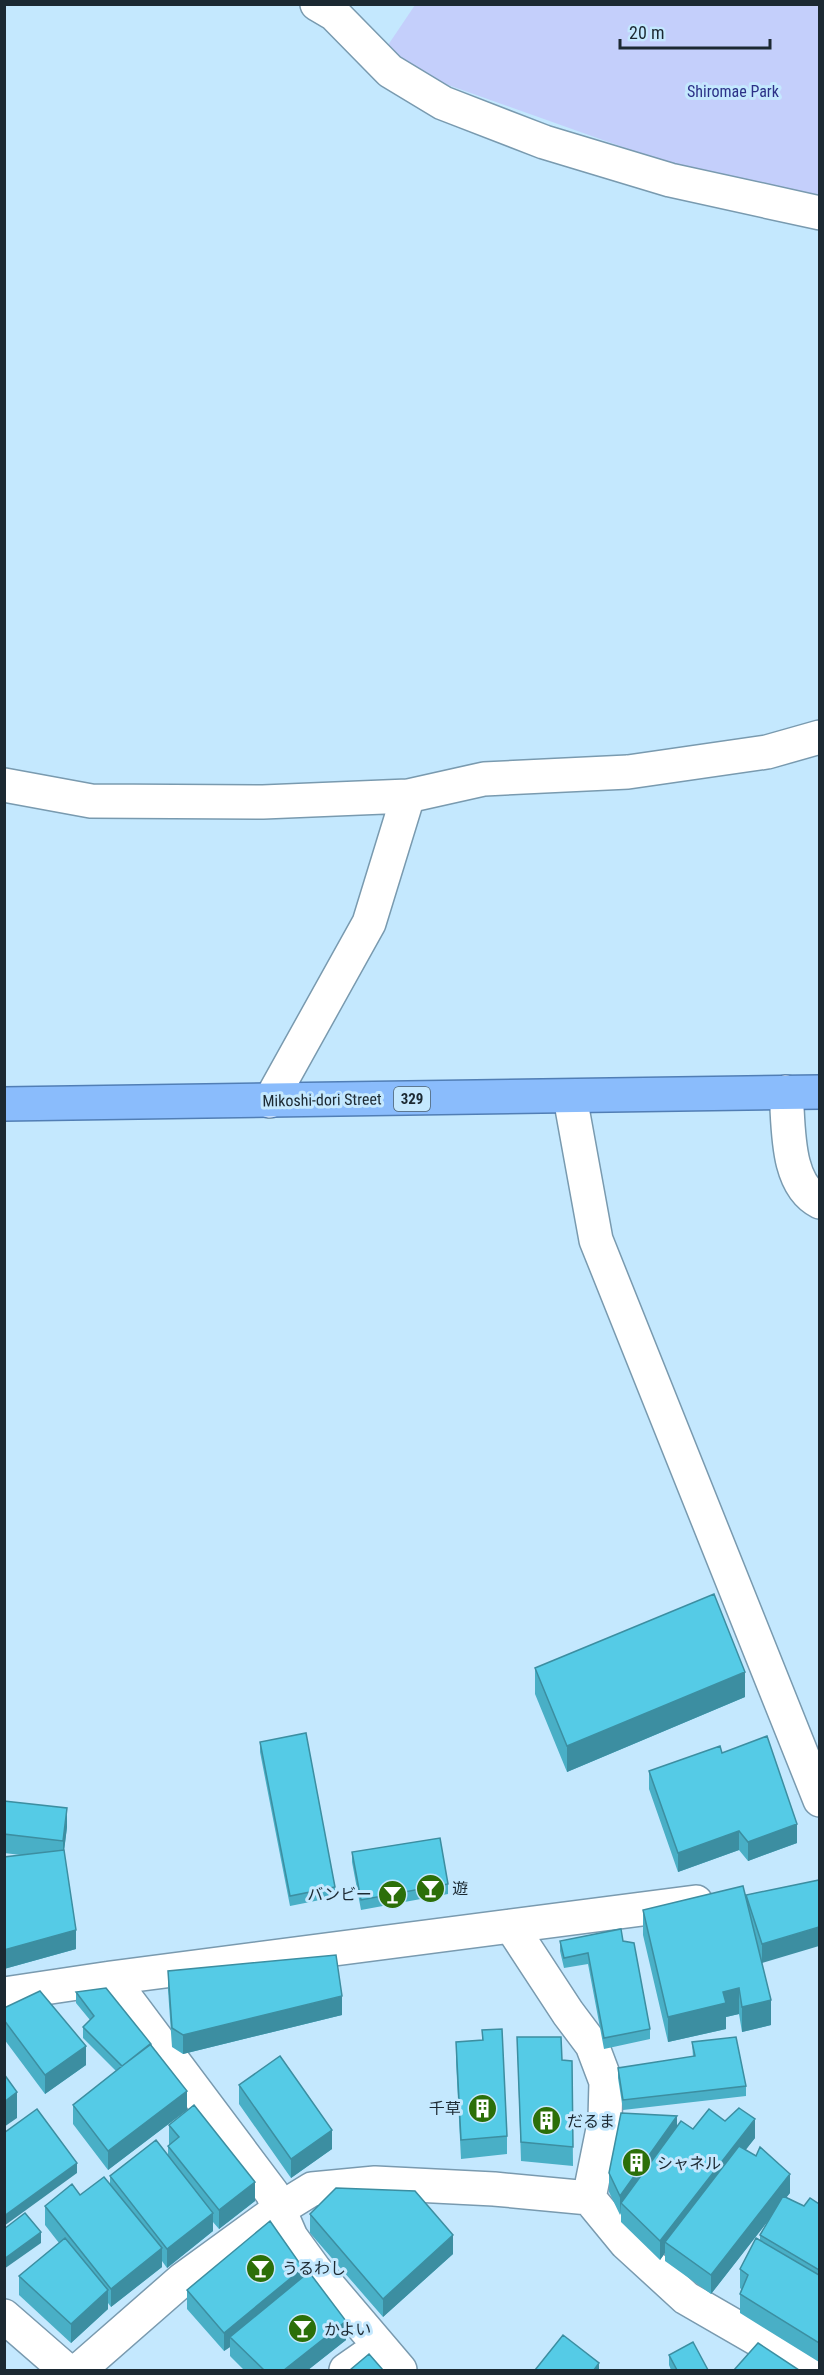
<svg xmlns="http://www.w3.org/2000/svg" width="824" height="2375" font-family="'Roboto Condensed','Noto Sans JP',sans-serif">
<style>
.green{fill:#c4cffb}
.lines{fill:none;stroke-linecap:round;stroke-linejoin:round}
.minor-casing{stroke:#799aaf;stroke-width:36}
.trunk-casing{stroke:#517eb5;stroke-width:36}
.minor{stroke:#fff;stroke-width:33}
.trunk{stroke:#8abcfc;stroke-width:33}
.wall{fill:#49afc6}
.shaded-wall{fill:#3c8ea1}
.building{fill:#55cbe6;stroke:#3c8ea1;stroke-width:1.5}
.labels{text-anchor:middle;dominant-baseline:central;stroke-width:6;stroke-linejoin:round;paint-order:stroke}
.shield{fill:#c4e8fe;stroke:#4e626f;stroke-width:1.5}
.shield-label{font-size:15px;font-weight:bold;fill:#1c2932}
.park-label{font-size:16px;fill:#2c3187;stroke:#c4e8fe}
.street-label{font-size:16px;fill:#1c2932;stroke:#c4e8fe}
.poi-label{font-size:16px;fill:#1c2932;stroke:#c4e8fe;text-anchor:start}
</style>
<rect width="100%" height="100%" fill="#c4e8fe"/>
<path class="green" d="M415 5H819V198L676 166 378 60Z"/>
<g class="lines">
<defs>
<path id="minor" d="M317 4 334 14 390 71 443 103 544 142 670 180 820 213
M4 785 91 801 263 802 408 796 484 779 628 772 767 752 820 737
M786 1092C789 1126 785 1184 820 1202
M570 1097 596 1240 820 1800
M270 1101 369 923 408 796
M511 1926 568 2013 592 2045 606 2082 605 2119 589 2198 626 2243 686 2298 811 2370
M111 1978 272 2193 291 2237 315 2270 400 2370
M4 1994 111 1978 696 1902
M4 2316 66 2370
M79 2370 183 2279 278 2210 312 2189 375 2183 494 2189 589 2198
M346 2370 379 2347"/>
<path id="trunk" d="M4 1104 820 1092"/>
</defs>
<use href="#minor" class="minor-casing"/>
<use href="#trunk" class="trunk-casing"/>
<use href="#minor" class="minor"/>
<use href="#trunk" class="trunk"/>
</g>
<path class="wall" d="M535 1668 745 1697 567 1772 535 1694Z
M260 1742 335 1887V1897L290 1906 260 1752Z
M722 1753 797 1843 748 1861 739 1850 678 1872 649 1789V1771Z
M4 1801 67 1827 64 1850 76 1949 4 1969V1857L21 1855 4 1853Z
M352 1852 448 1884V1894L361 1910 352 1862Z
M819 1880 762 1963 771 2025 742 2032 739 2014 726 2017V2029L668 2042 643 1935V1910L746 1895Z
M560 1941H623L650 2029V2039L604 2049 588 1964 564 1968 560 1951Z
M168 1971 342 2015 183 2054 172 2047 168 1990Z
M76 1992 151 2045 187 2110 108 2170 73 2124V2105L116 2071 83 2038V2027L90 2020 76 2003Z
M4 2008 86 2065 45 2094 4 2039Z
M482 2030 507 2136V2154L461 2159 456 2061V2042L482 2040Z
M517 2037 562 2060 572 2061 573 2166 521 2161Z
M692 2042 746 2086V2096L623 2110 618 2078V2068L693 2057Z
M239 2085 332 2149 291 2178 239 2104Z
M725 2121 755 2138 745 2150 790 2193 786 2197 804 2206 819 2204V2362L740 2313V2294L741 2289 740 2288V2269L760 2240V2235L770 2218 711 2294 665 2261V2253L660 2260 621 2222V2213L620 2215 609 2192V2173L677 2128 693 2129Z
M169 2125 255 2201 219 2229 213 2222V2231L167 2268 162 2261V2267L111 2307 108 2303V2309L71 2343 19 2295V2276L59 2243 45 2225V2206L80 2195 110 2184V2176L168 2155V2146L169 2145Z
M310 2214 453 2254 383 2317 310 2233Z
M303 2277 346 2340 308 2370H244L230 2356V2347L224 2351 187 2309V2290Z
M669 2355 708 2370H671L669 2365Z"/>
<path class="shaded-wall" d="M745 1672V1697L567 1772V1746Z
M67 1808V1827L63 1860V1841Z
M797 1824V1843L748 1861V1842Z
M739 1831V1850L678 1872V1853Z
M819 1927V1946L762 1963V1944Z
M76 1930V1949L4 1969V1950Z
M739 1988V2014L726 2017V2029L668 2042V2017L723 1992Z
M342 1996V2015L183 2054V2035Z
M771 2000V2025L742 2032V2007Z
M86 2046V2065L45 2094V2075Z
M187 2091V2110L108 2170V2151Z
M17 2092V2118L4 2127V2102Z
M677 2116V2135L621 2203 620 2215V2196Z
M755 2119V2138L671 2246 665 2242V2253L660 2260V2241Z
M332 2130V2149L291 2178V2159Z
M77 2163V2173L4 2226V2216Z
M790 2174V2193L711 2294V2275Z
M255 2182V2201L219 2229V2210Z
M213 2213V2231L167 2268V2249Z
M41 2232V2243L4 2269V2259Z
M453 2235V2254L383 2317V2299Z
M162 2248V2267L111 2307V2289Z
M303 2268V2287L230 2337V2347L224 2351V2333Z
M108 2290V2309L71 2343V2324Z
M346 2321V2340L308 2370H284Z
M599 2363V2370H594Z"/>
<path class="building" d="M714 1594 745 1672 567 1746 535 1668Z
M306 1733 335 1887 290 1896 260 1742Z
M767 1736 797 1824 748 1842 739 1831 678 1853 649 1771 720 1746 722 1753Z
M4 1801 67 1808 63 1841 4 1834Z
M440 1838 448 1884 361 1900 352 1852Z
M64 1850 76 1930 4 1950V1857Z
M819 1880V1927L762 1944 746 1895Z
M743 1886 771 2000 742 2007 739 1988 723 1992 726 2003 668 2017 643 1910Z
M621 1929 623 1941 634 1943 650 2029 604 2038 588 1953 564 1958 560 1941Z
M336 1955 342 1996 183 2035 172 2028 168 1971Z
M106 1988 151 2044 122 2066 83 2027 94 2016 76 1992Z
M40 1991 86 2046 45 2075 4 2020V2008Z
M502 2029 507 2136 461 2140 456 2042 483 2040 482 2030Z
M517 2037H561L562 2060 572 2061 573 2147 521 2142Z
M736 2037 746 2086 623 2100 618 2068 695 2056 692 2042Z
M150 2044 187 2091 108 2151 73 2105Z
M280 2056 332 2130 291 2159 239 2085Z
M4 2074 17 2092 4 2102Z
M194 2105 255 2182 219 2210 168 2146 179 2137 169 2125Z
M739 2108 755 2119 660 2241 621 2203 681 2121 693 2129 709 2109 725 2121Z
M37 2109 77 2163 4 2216V2133Z
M621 2113 677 2116 620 2196 609 2173Z
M156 2140 213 2213 167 2249 110 2176Z
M739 2146 756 2156 760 2147 790 2174 711 2275 665 2242Z
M104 2177 162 2248 111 2289 45 2206 72 2184 80 2195Z
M336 2188 415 2191 453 2235 383 2299 310 2214Z
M783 2196 804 2206 810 2198 819 2204V2270L760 2235Z
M25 2213 41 2232 4 2259V2229Z
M270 2221 303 2268 224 2333 187 2290Z
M65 2238 108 2290 71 2324 19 2276Z
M756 2238 819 2275V2343L740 2294 748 2275 740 2269Z
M309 2272 346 2321 284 2370H264L230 2337Z
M563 2335 599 2363 594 2370H535Z
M693 2342 708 2370H677L669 2355Z
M758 2343 799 2370H734Z
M369 2354 383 2370H350Z"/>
<defs>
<symbol id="bar-disc" viewBox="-11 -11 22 22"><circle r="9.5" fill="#2c6f09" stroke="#c4e8fe"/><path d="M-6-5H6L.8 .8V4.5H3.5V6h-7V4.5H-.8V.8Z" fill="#fff"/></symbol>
<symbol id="building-disc" viewBox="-11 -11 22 22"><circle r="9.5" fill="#2c6f09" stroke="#c4e8fe"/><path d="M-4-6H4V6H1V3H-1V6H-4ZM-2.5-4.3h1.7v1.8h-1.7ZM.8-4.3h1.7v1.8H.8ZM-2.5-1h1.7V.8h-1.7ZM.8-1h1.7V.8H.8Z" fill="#fff"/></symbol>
</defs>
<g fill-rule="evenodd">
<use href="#bar-disc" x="414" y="1872" width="33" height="33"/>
<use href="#bar-disc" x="376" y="1878" width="33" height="33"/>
<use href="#building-disc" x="466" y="2092" width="33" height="33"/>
<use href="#building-disc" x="530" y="2104" width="33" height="33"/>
<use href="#building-disc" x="620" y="2146" width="33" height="33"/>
<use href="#bar-disc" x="244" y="2252" width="33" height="33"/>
<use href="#bar-disc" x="286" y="2312" width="33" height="33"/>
</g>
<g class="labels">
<rect class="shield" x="394" y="1087" width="36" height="24" rx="4.5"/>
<g class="shield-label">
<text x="412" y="1099">329</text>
</g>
<g class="park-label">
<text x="733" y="91">Shiromae Park</text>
</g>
<g class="street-label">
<text transform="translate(322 1100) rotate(-1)">Mikoshi-dori Street</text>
</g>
<g class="poi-label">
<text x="452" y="1888">遊</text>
<text x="372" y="1894" text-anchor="end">バンビー</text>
<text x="461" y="2108" text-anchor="end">千草</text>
<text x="567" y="2121">だるま</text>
<text x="657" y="2163">シャネル</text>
<text x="282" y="2268">うるわし</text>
<text x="324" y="2329">かよい</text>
</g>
</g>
<rect width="824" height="2375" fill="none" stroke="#1c2932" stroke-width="12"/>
<path d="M620 39v9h150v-9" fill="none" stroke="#1c2932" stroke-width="3"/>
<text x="629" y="39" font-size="18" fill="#1c2932" stroke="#c4e8fe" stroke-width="4.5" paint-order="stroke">20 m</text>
</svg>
